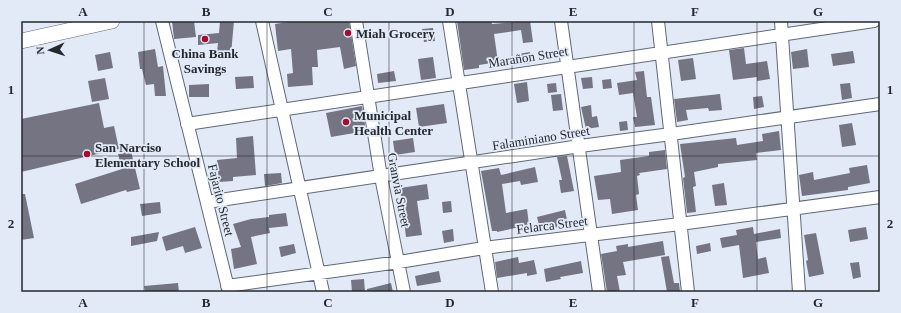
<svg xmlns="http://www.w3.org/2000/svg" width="901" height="313" font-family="'Times New Roman',serif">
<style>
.building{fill:#747482}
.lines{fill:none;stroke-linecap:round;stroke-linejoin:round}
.minor-casing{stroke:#616874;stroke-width:14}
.major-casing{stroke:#616874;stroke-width:16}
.minor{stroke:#fff;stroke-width:12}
.major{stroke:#fff;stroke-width:15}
.grid{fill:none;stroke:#25282d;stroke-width:1;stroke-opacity:0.55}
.poi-dot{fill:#a60b30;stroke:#e2eaf8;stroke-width:1.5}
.labels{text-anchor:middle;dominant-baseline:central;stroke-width:3.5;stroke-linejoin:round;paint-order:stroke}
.poi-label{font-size:13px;font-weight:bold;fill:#25282d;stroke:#e2eaf8;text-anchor:start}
.street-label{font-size:13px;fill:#25282d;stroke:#e2eaf8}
.neatline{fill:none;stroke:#25282d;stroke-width:1.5}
.grid-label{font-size:13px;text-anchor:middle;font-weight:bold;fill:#25282d}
</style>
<rect width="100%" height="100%" fill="#e2eaf8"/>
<path class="building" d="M172 21H194L196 37 174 39Z
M220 21H234L231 54 217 52 218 43 198 45V35L219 33Z
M295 21H349L356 66 344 69 340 47 317 50 318 67H312L313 85 288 87 287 74 293 73 291 49 278 51 275 24Z
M457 21H491L492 24 530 21 533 42 523 43 521 30 494 34 498 62 479 65V68L464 70Z
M433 28 435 41 424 42 422 29Z
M744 48 746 64 767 61 770 79 757 81V77L733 80 729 50Z
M155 49 158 67 163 66 166 96H155L154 84 146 85 142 69H140L138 52Z
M807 49 809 67 793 69 791 52Z
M853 51 855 63 833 66 831 54Z
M110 52 113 68 98 71 95 55Z
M530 52 531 63 520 64 518 54Z
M433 57 436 78 421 80 418 59Z
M693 58 696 79 681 81 678 60Z
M394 71 396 81 378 83 377 74Z
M644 71 647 97H651L655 125 635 127 633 117H637L633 93 619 95 617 83 637 80 635 72Z
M253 76 254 88 236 89 235 77Z
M592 77 593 88 583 89 581 78Z
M105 78 109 99 92 102 88 81Z
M611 79 612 88 603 89 602 80Z
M527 82 529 101 517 103 514 84Z
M556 83 557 92 548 93 547 84Z
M850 83 852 98 842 100 840 84Z
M209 84V97H189V85Z
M561 94 563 110 553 111 551 95Z
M720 94 722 110 709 111 708 108 686 110 688 120 677 122 674 99Z
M762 96 764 107 754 109 753 97Z
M99 103 104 128 114 126 119 149 21 172V119Z
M444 104 447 123 419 127 416 108Z
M591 105 592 117 597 116 599 127 586 129 581 107Z
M362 106 366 131 331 137 326 113Z
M627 121 628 130 620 131 619 122Z
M852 123 856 145 842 147 839 125Z
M779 131 781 150 756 153 757 160 718 164V167L694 172 696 186 693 187 696 212 687 213 683 178 685 177 680 144 736 138 737 145 763 141 762 134Z
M253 136 256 175 233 177V181L219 182 217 160 237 158 236 138Z
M413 138 415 152 395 155 393 141Z
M665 150 667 169 639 173 640 175 637 176 639 194 636 195 638 210 612 214 610 199 598 200 594 176 621 172 620 160 649 156V152Z
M131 151 140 189 127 192 126 190 81 204 75 184 122 169 118 154Z
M567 156 574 191 561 193 559 180H562L557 157Z
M867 165 870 183 848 187V190L802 196 799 175 813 172 814 180 850 173 849 168Z
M535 167 538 182 521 185 520 181 502 184 506 213 527 209 529 225 497 232V231H492L481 171 499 168 501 175Z
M281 173 282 183 265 186 264 174Z
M724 183 727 205 715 206 712 185Z
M427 184 429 199 417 201 422 235 406 237 400 188Z
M21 194H25L34 238 21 240Z
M451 201 452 212 443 213 442 202Z
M160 202 161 213 142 216 140 204Z
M565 210 568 225 553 228V223L539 225 537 217Z
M286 213 288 226 269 228 270 233 251 237 257 264 234 269 231 249 241 247 233 224 251 219 269 217V215Z
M195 227 202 248 185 253 183 246 166 251 162 237Z
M753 227 754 234 780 229 781 238 756 242 758 259 766 257 769 273 743 278 739 245 722 248 720 238 737 235 736 230Z
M866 227 868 239 850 242 848 230Z
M453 229 454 241 444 243 442 231Z
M159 232 157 241 131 246V237Z
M816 233 824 274 809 277 806 261 808 260 804 235Z
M663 241 665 255 623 262 626 275 617 276 620 292H607L601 254 617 251 616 246 628 244V247Z
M710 243 711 251 697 254 696 246Z
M294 244 296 253 281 257 279 247Z
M669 256 674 283H679L680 292H667L661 257Z
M518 257 519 263 534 260 537 274 527 276V273L497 278 495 262Z
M581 261 583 273 560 277 561 279 546 282 544 269Z
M859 262 861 277 853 279 850 263Z
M439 271 441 282 417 286 415 276Z
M364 279 365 292H352L351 280Z
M178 283 179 292H145L144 286Z
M391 283 393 292H367V289Z"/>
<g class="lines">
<defs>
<path id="minor" d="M162 21 229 292
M262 21 323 292
M356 21 381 177 404 292
M449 21 492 292
M561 21 599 292
M658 21 688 292
M781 21 799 292
M187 124 874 21
M207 202 580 146 671 134 880 104
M227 286 399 262 484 248 680 224 880 197"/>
<path id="major" d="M21 41 112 21"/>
</defs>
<use href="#minor" class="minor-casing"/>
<use href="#major" class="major-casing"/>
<use href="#minor" class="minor"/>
<use href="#major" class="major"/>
</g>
<path class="grid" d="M144 21V292M267 21V292M389 21V292M512 21V292M634 21V292M757 21V292M21 156H880"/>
<g class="poi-dot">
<circle cx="348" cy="33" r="4"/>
<circle cx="205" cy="39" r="4"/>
<circle cx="346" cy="122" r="4"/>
<circle cx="87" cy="154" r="4"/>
</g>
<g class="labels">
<g class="poi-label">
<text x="356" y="33">Miah Grocery</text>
<text x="205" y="53" text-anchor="middle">China Bank<tspan x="205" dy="15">Savings</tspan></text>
<text x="354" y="115">Municipal<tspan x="354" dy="15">Health Center</tspan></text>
<text x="95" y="147">San Narciso<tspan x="95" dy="15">Elementary School</tspan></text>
</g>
<g class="street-label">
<text transform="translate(528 57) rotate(-9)">Marañon Street</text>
<text transform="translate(541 138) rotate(-9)">Falaminiano Street</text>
<text transform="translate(399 190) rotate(79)">Granvia Street</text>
<text transform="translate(221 200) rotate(76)">Fajarito Street</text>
<text transform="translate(552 225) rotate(-7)">Felarca Street</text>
</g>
</g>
<rect width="901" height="313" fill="none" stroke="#e2eaf8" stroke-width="44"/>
<g transform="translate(50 50) rotate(267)" stroke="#e2eaf8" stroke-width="3" paint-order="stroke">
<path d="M0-3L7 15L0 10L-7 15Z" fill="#25282d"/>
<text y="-6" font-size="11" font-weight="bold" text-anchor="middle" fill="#25282d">N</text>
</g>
<rect x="22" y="22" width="857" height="269" class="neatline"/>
<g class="grid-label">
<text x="83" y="16">A</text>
<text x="206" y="16">B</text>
<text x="328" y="16">C</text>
<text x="450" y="16">D</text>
<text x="573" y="16">E</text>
<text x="695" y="16">F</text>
<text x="818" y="16">G</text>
<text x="11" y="94">1</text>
<text x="890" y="94">1</text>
<text x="11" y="228">2</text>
<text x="890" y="228">2</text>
<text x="83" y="307">A</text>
<text x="206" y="307">B</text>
<text x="328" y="307">C</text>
<text x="450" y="307">D</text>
<text x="573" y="307">E</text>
<text x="695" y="307">F</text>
<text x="818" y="307">G</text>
</g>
</svg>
